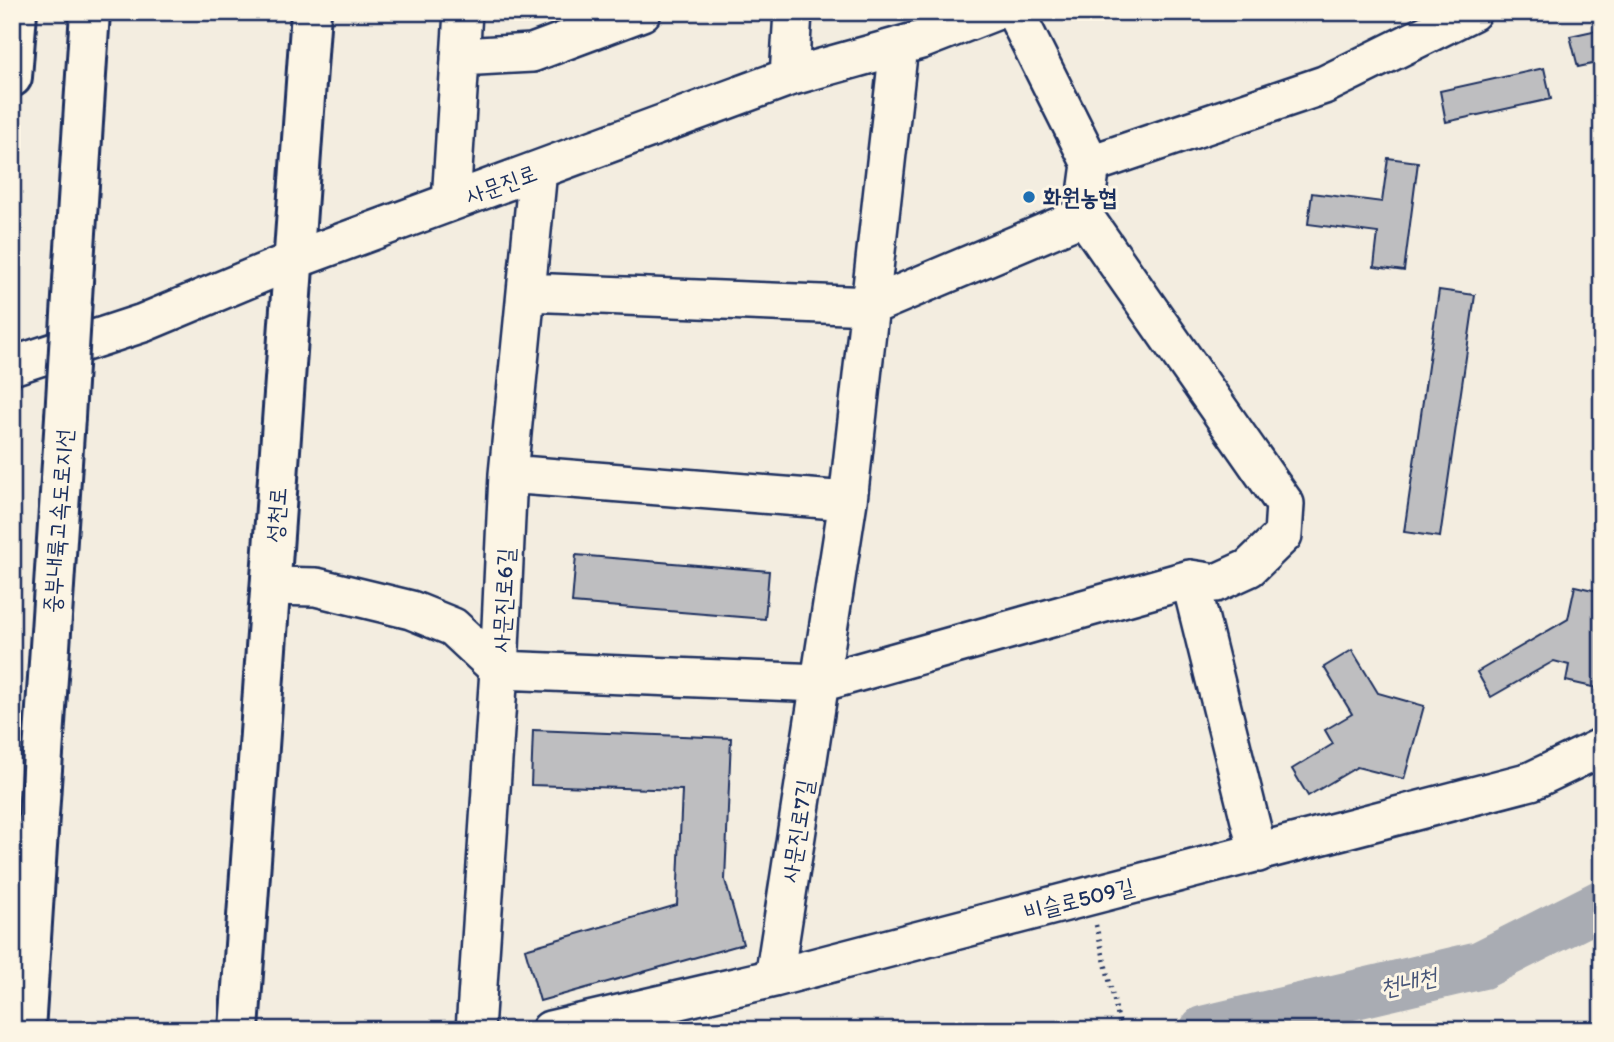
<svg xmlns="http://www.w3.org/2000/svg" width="1614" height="1042" font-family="Itim,'Poor Story',sans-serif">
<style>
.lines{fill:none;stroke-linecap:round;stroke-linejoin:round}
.river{stroke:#a9acb3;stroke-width:49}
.building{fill:#bebec0;stroke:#1b2f5e;stroke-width:2}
.minor-casing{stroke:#1b2f5e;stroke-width:42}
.major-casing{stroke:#1b2f5e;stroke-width:44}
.highway-casing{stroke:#1b2f5e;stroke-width:44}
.path{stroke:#1b2f5e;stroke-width:4.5;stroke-dasharray:2 5;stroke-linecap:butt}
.minor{stroke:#fcf5e5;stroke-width:37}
.major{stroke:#fcf5e5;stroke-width:38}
.highway{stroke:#fcf5e5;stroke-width:38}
.highway-bridge-casing{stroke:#1b2f5e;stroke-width:44;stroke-linecap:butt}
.highway-bridge{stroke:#fcf5e5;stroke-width:38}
.poi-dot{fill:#1f6fb2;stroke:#fcf5e5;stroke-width:2.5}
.labels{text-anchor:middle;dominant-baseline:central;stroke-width:6;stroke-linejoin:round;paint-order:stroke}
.street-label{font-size:23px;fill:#1b2f5e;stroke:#fcf5e5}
.poi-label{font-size:23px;font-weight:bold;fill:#1b2f5e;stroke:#fcf5e5;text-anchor:start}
.water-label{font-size:24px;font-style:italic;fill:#465478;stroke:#fcf5e5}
</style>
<rect width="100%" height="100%" fill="#f3ede0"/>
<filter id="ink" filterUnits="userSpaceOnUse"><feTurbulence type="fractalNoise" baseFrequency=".0143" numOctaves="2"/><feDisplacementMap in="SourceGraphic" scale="14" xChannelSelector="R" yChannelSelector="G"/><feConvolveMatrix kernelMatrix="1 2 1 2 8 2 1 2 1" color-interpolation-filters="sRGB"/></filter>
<g filter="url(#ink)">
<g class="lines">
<path class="river" d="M1204 1030 1481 965 1602 904"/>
</g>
<path class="building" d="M1602 29V62L1578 67 1570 36Z
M1544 68 1551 99 1446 122 1440 91Z
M1388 158 1418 162 1404 271 1374 267 1378 233 1308 224 1312 193 1382 202Z
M1439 290 1475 295 1440 537 1404 532Z
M576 555 769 571 765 619 572 603Z
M1575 586 1602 592V669L1597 688 1566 681 1569 665 1554 661 1491 697 1477 672 1568 619Z
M1352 650 1378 693 1424 706 1404 779 1357 767 1308 796 1292 769 1333 744 1325 730 1352 714 1324 667Z
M533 730 731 738 725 880 743 944 540 1001 525 949 677 905 682 790 531 785Z"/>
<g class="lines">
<defs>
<path id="minor" d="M460 57 532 53 642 12
M789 77 793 12
M1091 164 1324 85 1472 12
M451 202 463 12
M527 292 871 306 1084 216
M12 366 143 323 294 260 789 77 921 40 993 12
M508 474 848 501 774 978
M848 501 899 46
M1190 579 1258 853
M271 586 316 587 411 610 453 627 499 670 820 683 1190 579 1216 583 1249 568 1283 535 1285 504 1084 216 1091 164 1015 12
M475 1030 499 670 508 474 538 170
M550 1030 774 978 1531 781 1602 747"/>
<path id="major" d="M239 1030 311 12"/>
<path id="highway" d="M12 77 17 12
M74 264 90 12
M25 1030 65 417"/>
</defs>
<use href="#minor" class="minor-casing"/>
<use href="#major" class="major-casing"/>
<use href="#highway" class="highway-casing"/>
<path class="path" d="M1096 925 1121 1030"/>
<use href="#minor" class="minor"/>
<use href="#major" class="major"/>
<use href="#highway" class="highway"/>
<defs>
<path id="highway-bridge" d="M65 417 74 264"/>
</defs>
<use href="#highway-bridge" class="highway-bridge-casing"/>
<use href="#highway-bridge" class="highway-bridge"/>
</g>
</g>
<circle class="poi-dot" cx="1029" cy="197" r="7"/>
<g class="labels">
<g class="street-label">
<text transform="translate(501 184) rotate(-20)">사문진로</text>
<text transform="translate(276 515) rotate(-86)">성천로</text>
<text transform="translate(58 521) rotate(-86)">중부내륙고속도로지선</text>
<text transform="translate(503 600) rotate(-87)">사문진로6길</text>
<text transform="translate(797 831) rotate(-81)">사문진로7길</text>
<text transform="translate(1079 899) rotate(-14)">비슬로509길</text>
</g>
<g class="poi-label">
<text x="1043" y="197">화원농협</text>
</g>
<g class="water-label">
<text transform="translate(1408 982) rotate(-13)">천내천</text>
</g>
</g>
<rect width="1614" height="1042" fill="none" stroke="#fcf5e5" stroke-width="42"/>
<rect x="21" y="21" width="1572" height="1000" fill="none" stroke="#1b2f5e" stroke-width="2.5" filter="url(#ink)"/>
</svg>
